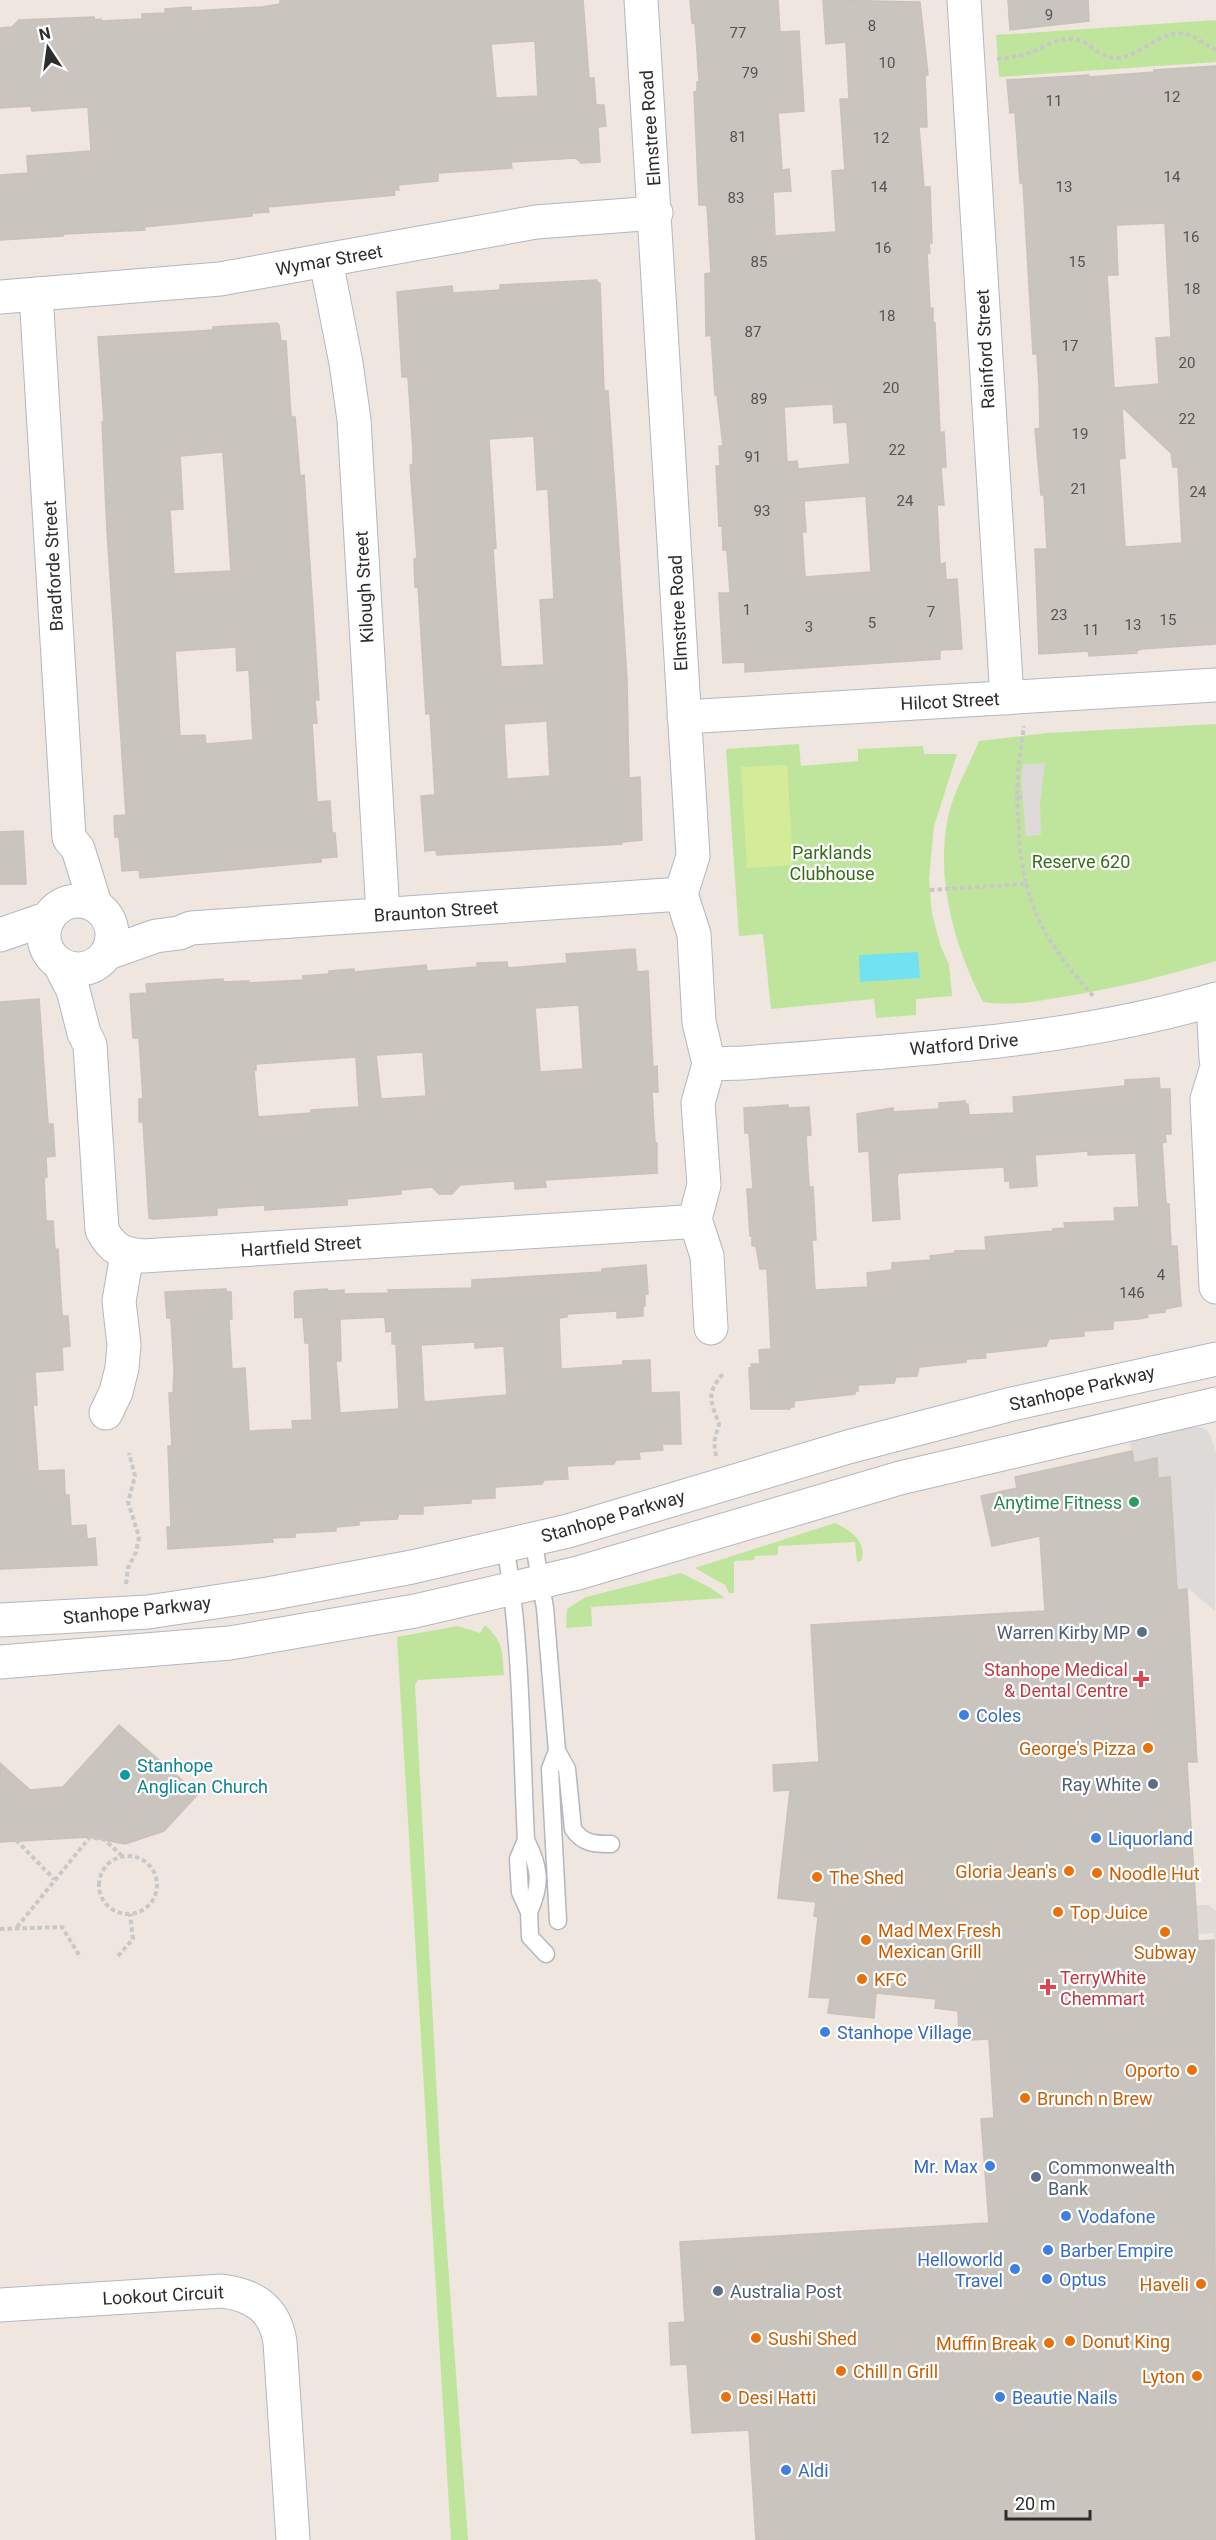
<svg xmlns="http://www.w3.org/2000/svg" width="1216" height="2540" font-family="Roboto,sans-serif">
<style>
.green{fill:#bfe59c}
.pitch{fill:#d4ec98}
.plaza{fill:#dedad7}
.water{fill:#72e1f1}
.building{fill:#cac4be;stroke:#cac1b9;stroke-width:1.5;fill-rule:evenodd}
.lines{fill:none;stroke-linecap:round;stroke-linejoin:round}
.lane-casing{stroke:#b3b7c0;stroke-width:19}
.street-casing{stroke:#b3b7c0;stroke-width:35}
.secondary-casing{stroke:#b3b7c0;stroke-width:35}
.path{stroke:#c8c8c8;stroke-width:4;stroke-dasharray:4.5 3;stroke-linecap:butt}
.lane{stroke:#fff;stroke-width:16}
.street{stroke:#fff;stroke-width:33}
.secondary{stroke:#fff;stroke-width:33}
.leisure-dot{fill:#2e9e5b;stroke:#fff;stroke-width:2}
.service-dot{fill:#5c6f8a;stroke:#fff;stroke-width:2}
.health-dot{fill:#e0444e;stroke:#fff;stroke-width:2}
.shop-dot{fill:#3f7fe0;stroke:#fff;stroke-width:2}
.food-dot{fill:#e8710a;stroke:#fff;stroke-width:2}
.culture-dot{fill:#0f9aa8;stroke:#fff;stroke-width:2}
.labels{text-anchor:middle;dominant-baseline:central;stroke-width:4.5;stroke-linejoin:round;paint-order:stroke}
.number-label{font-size:15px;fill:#545351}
.street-label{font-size:18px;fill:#2d2d2d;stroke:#fff}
.park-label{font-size:18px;fill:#376d1a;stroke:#fff}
.leisure-label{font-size:18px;fill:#27864d;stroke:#fff;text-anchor:end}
.service-label{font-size:18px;fill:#4e5e75;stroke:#fff;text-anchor:end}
.health-label{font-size:18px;fill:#be3a42;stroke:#fff;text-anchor:end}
.shop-label{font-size:18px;fill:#366cbe;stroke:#fff;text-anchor:start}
.food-label{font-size:18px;fill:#c56008;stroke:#fff;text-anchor:start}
.culture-label{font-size:18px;fill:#0d838f;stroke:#fff;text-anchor:start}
</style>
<rect width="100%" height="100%" fill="#eee6df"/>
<path class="green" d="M1216 20V62L999 77 996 35Z
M1216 724V961C1165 976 1114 989 1062 997 1033 1002 1012 1006 983 1002 955 948 935 879 948 817 954 790 969 766 979 741L1047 733Z
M799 744 801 766 858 761V749L923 746 924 754H957L934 826 929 879 932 914 941 947 949 965 952 996 916 999V1015L876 1018 874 999 771 1009 763 934 739 936 726 749Z
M835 1523C850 1530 868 1542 861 1561L857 1562 855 1542 778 1546V1555L755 1556 754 1560 734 1561V1593H729L725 1585 695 1568Z
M681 1573 711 1588 725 1598 591 1607 592 1626 566 1628 567 1609 586 1597Z
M485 1625C504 1642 502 1652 504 1675L418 1680 415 1685 440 2154 468 2540H451L397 1637 458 1626 480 1633Z"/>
<path class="pitch" d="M787 765 793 865 747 868 741 767Z"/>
<path class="plaza" d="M1045 763 1040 803 1041 835 1026 836 1021 781 1023 764Z
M1190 1425 1205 1429 1210 1434 1216 1452 1215 1611 1189 1589 1177 1590 1156 1458 1134 1463 1129 1438Z
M1196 1905H1209L1216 1911V1965L1214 1933 1198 1934Z"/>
<path class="water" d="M918 952 920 978 860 982 859 955Z"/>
<path class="building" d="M280 0H583L589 78H594L596 105H604L606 126 598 127 600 162 581 163 576 158 511 162 512 168 438 173V181L398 185 399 190H394L395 195 268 207 269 212 252 213V216L144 227 145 230 63 234V236L0 240V175L28 173 27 156 91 151 88 107 32 111 31 106 0 108V28L12 27 19 20 94 17 95 20 101 19 102 21 142 19V14L165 13V9L191 7V11L262 7 280 4ZM535 41 538 96 496 98 491 44Z
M690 0H778L780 32 799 31 804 111 778 113 782 170 789 169 791 191 773 192 775 236 836 232 832 171 845 170 840 99H849L846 42 826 44 823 0 920 2 928 75H925L927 127H919L924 187H930L932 243H929L930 253H927L930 309 933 308V323H935L940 433 944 432 946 467H941L944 505H937L940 564 945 563 946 580 957 579 962 649 940 650V659L745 672V662L723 663 719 593H730L727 550H723L722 525 719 526 716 466H720L719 446H723L717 395H715L711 335 706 336 705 274 711 273 707 205H699L694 92 697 91V82H699L695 22 692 23ZM833 404 834 423 847 422 850 464 798 469 797 461 787 462 784 407ZM866 496 871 572 805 577 802 532H806L804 501Z
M1008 0H1088L1089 21 1010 30Z
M1216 66V644L1141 649 1136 651 1137 653 1089 656 1088 651 1039 654 1035 549H1047L1044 495H1041L1035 429 1040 428 1039 386 1037 354H1033L1023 183H1020L1015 112 1010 113 1007 80 1089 75V77L1154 72V70ZM1165 223 1171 337 1156 338 1159 384 1114 388 1107 275H1118L1116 225ZM1122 407 1171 453 1173 467H1178L1182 543 1125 547 1119 459 1125 458Z
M597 280V283H600L604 391H608L617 520 627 680 629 778 640 777 642 840 622 842V844L437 855 436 850 425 851 421 796 435 795 430 713 426 714 418 586 415 587 414 559 417 558 410 465H413V451L408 377H402L397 292 452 286 453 293 500 290V285ZM534 436 537 490 548 489 554 599 540 600 544 665 501 667 493 549 496 548 489 439ZM547 721 550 776 507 779 504 724Z
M277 323 279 325 281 341H286L291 417H295L300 476 304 475 319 700H315L317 723H312L317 802 330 801 332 833H335L337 857 321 858V862L308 863 140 878 139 870 122 871 119 837H115L114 816 126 815 107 531 102 422H104L98 337 199 331 213 330V327ZM223 452 231 571 174 574 170 510 183 509 180 456ZM236 647 237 671 249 670 253 740 206 744 205 735 180 736 175 651Z
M23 831 26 884H0V832Z
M635 949 637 972 648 971 653 1067 657 1066 658 1092H652L655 1143H657V1173L545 1180 546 1187 515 1189V1181L460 1185 452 1194H439L432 1187 401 1190V1194L347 1199V1205L265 1210V1205L217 1208V1215L153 1219 149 1218 143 1122H139V1099H143L139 1038H133L130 994 147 993 146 984 223 979V982L249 981V983L303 980V976L329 974V971L354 969V972L426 965 427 971 477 967V963L507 962 508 968 567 963 566 954ZM579 1005 583 1069 540 1072 535 1008ZM423 1052 426 1096 381 1099 376 1055ZM356 1057 359 1107 311 1110V1113L258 1117 254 1071 256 1070V1064Z
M39 999 48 1124H53L55 1156 46 1157 47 1177 44 1178 46 1221H53L55 1250 58 1249 62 1316H68L70 1346 62 1347 63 1370 35 1372 37 1405H33L38 1471 64 1470 65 1495H69L71 1526 86 1525 87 1539 95 1538 97 1565 0 1569V1002Z
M1159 1078 1160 1089H1170L1171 1134H1165L1166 1142 1162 1143 1166 1204H1169L1171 1246H1177L1181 1306 1165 1309V1312L1147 1314 1148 1317 1139 1319 1113 1321V1329L1084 1331V1336L1049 1339 1046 1346 985 1353 986 1358 966 1359V1362L919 1367 917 1376 896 1377 894 1383 858 1385V1391H855V1394L794 1401V1407H790V1409H751L749 1368 752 1367 751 1364H760L759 1350 771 1349 767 1269H760L756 1246H752V1236H750L747 1189H753L749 1133H745L744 1108 788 1105V1108L809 1107 811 1135 806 1136 809 1187H813L816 1240H812L815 1290 868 1287 867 1273 892 1270V1263L931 1260 930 1256 955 1253V1251L986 1250 985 1237 1053 1231V1229L1065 1228 1064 1223 1115 1221 1114 1208 1139 1207 1136 1153 1088 1155V1151L1035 1155 1037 1186 1010 1188V1181H1005L1004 1167 899 1173 897 1177 900 1219 873 1221 869 1151 859 1152 857 1114 893 1108V1112L939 1109V1103L965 1101V1104H968L969 1115 1014 1113 1013 1097 1125 1086V1080Z
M646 1265 648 1294H645V1306H643V1316L617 1318V1311L567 1314V1317L559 1318 561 1369 623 1365V1361L650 1360 651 1393 679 1392 681 1444H662L663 1450 639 1452 640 1459 616 1460 614 1464 567 1466 568 1479 544 1480 542 1484 495 1487V1498L471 1499V1503L423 1506V1514H399L397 1519 359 1521V1525L336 1527V1531L295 1533V1537L272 1538 273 1542 168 1549 167 1527H171L168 1446H172L169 1393H173L174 1370 171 1318H167L165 1292 226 1289V1292H231L232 1319H229L232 1369 245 1368 249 1431 293 1429 292 1421 312 1420 309 1343H305L303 1317 295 1318 294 1293 296 1291 327 1289 328 1291 344 1290V1294L389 1293 388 1290 472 1288V1280L602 1272V1269ZM385 1317 386 1332 392 1331V1344H396L399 1409 340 1413 336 1361H341L340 1319ZM475 1342V1348L504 1346 507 1395 424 1402 421 1345Z
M1132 1451 1134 1463 1157 1458 1158 1478 1170 1477 1177 1590 1187 1589 1197 1762H1187L1198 1941 1214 1940 1216 2540H756L749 2430 692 2433 687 2364 671 2365 669 2323 685 2322 680 2242 989 2223 981 2119 994 2118 989 2039 968 2040 967 2035H959L958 2011 935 2008 936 1999 876 1993 874 2018 828 2013 830 1998 809 1997 818 1917 814 1916 816 1902 778 1898 790 1790 774 1791 773 1765 819 1762 811 1625 1045 1611 1040 1536 992 1546 981 1496 1017 1488 1015 1477Z
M119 1725 198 1794 164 1831 125 1844 90 1837 0 1842V1763L30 1790 63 1787Z"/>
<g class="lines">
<defs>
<path id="lane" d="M533 1539 545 1608 557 1751 567 1769 573 1829C583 1844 595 1844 611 1844
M505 1545C522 1642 521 1742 526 1840 540 1867 542 1884 529 1912
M557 1751 550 1769 558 1921
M526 1840 518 1859 520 1892 529 1912 530 1937 546 1954"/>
<path id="street" d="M641 0 693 856 681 894 694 934 699 1022 709 1064 698 1103 704 1185 695 1219 707 1256 711 1328
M964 0 1007 698
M326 261 346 363 354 420 383 914
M36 294 69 838 78 849 95 904
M0 297 220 279 536 222 656 213
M684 717 1216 685
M44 935a34 34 0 1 1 68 0a34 34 0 1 1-68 0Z
M0 935 49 918
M108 953 156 936 179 933 191 928 681 894
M59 963 73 990 84 1033 90 1045 102 1230C112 1249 122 1254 143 1256L685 1222 695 1219
M1213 1000 1216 1059
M709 1064 743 1063C902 1050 1062 1044 1216 999
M1216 1070 1207 1099 1216 1287
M106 1413 116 1392 122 1368 124 1345 119 1301 127 1255
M0 2305 222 2291C254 2295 275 2309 280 2342L293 2540"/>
<path id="secondary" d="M0 1620 148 1612 268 1594 412 1567 568 1531 848 1447 1012 1404 1216 1359
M0 1662 230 1643 415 1611 578 1573 900 1478 1216 1404"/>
</defs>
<use href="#lane" class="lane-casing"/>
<use href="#street" class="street-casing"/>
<use href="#secondary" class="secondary-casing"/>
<path class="path" d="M997 59C1008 58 1018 57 1029 53 1043 48 1056 38 1072 39 1088 39 1098 57 1114 58 1141 59 1164 23 1192 36 1200 40 1207 46 1216 50
M1022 797H1017L1018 769 1024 726
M1026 884C1039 932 1061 959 1093 996
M930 890 1026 884 1020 849 1017 797
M716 1456 714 1442 719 1424C711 1402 705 1393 724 1373
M126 1584 128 1568 136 1552 139 1537 128 1502 135 1476 129 1453
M16 1840 54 1879
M99 1885a29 29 0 1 1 58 0a29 29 0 1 1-58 0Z
M17 1927 90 1837 105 1840 123 1857
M0 1929 62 1927 79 1955
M118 1956 133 1939 130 1914"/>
<use href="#lane" class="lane"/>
<use href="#street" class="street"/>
<use href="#secondary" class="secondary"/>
</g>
<circle class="leisure-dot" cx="1134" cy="1502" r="6"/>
<g class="service-dot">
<circle cx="1142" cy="1632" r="6"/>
<circle cx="1153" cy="1784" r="6"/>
<circle cx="1036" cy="2177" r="6"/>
<circle cx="718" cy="2291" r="6"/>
</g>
<g class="health-dot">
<path d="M1138 1670h6v6h6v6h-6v6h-6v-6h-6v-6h6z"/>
<path d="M1045 1978h6v6h6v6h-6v6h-6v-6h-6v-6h6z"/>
</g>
<g class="shop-dot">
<circle cx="964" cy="1715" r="6"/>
<circle cx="1096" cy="1838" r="6"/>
<circle cx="825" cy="2032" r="6"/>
<circle cx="990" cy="2166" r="6"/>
<circle cx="1066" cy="2216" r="6"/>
<circle cx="1048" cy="2250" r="6"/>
<circle cx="1015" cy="2269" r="6"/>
<circle cx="1047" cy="2279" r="6"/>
<circle cx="1000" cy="2397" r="6"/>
<circle cx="786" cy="2470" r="6"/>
</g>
<g class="food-dot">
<circle cx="1148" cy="1748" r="6"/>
<circle cx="1069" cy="1871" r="6"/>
<circle cx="1097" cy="1873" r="6"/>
<circle cx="817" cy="1877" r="6"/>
<circle cx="1058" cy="1912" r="6"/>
<circle cx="1165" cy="1932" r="6"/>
<circle cx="866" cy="1940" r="6"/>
<circle cx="862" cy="1979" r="6"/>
<circle cx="1192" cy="2070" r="6"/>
<circle cx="1025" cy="2098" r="6"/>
<circle cx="1201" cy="2284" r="6"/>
<circle cx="756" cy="2338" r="6"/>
<circle cx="1070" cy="2341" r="6"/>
<circle cx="1049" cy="2343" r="6"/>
<circle cx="841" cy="2371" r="6"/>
<circle cx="1197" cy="2376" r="6"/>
<circle cx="726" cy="2397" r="6"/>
</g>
<circle class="culture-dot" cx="125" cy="1775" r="6"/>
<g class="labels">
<g class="number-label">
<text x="1049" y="15">9</text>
<text x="872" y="26">8</text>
<text x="738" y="33">77</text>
<text x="887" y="63">10</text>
<text x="750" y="73">79</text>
<text x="1172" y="97">12</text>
<text x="1054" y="101">11</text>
<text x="738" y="137">81</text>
<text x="881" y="138">12</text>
<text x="1172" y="177">14</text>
<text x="879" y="187">14</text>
<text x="1064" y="187">13</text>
<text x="736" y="198">83</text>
<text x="1191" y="237">16</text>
<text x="883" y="248">16</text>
<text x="759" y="262">85</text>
<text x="1077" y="262">15</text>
<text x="1192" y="289">18</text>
<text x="887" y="316">18</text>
<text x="753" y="332">87</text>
<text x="1070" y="346">17</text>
<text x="1187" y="363">20</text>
<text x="891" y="388">20</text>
<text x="759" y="399">89</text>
<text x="1187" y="419">22</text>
<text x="1080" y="434">19</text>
<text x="897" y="450">22</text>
<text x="753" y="457">91</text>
<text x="1079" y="489">21</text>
<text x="1198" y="492">24</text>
<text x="905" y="501">24</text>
<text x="762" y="511">93</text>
<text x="747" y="610">1</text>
<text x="931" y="612">7</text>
<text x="1059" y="615">23</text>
<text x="1168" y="620">15</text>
<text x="872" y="623">5</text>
<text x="1133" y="625">13</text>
<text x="809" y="627">3</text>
<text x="1091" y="630">11</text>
<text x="1161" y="1275">4</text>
<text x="1132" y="1293">146</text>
</g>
<g class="street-label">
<text transform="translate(650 128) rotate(-94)">Elmstree Road</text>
<text transform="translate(329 260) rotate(-10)">Wymar Street</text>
<text transform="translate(985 349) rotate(-93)">Rainford Street</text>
<text transform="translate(53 566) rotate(-93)">Bradforde Street</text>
<text transform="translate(364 587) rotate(-93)">Kilough Street</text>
<text transform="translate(678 613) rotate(-93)">Elmstree Road</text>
<text transform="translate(950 701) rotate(-3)">Hilcot Street</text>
<text transform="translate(436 911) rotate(-4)">Braunton Street</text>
<text transform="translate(964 1044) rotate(-5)">Watford Drive</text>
<text transform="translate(301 1246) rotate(-4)">Hartfield Street</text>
<text transform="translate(1082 1388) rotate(-13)">Stanhope Parkway</text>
<text transform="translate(613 1516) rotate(-16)">Stanhope Parkway</text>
<text transform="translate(137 1610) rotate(-6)">Stanhope Parkway</text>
<text transform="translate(163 2295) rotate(-3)">Lookout Circuit</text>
</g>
<g class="park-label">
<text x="832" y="852">Parklands<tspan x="832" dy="21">Clubhouse</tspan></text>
<text x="1081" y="861">Reserve 620</text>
</g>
<g class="leisure-label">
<text x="1122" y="1502">Anytime Fitness</text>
</g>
<g class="service-label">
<text x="1130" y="1632">Warren Kirby MP</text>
<text x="1141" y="1784">Ray White</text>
<text x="1048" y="2167" text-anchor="start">Commonwealth<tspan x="1048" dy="21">Bank</tspan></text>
<text x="730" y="2291" text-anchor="start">Australia Post</text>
</g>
<g class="health-label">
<text x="1128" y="1669">Stanhope Medical<tspan x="1128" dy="21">&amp; Dental Centre</tspan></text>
<text x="1060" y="1977" text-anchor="start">TerryWhite<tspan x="1060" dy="21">Chemmart</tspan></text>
</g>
<g class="shop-label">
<text x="976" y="1715">Coles</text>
<text x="1108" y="1838">Liquorland</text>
<text x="837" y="2032">Stanhope Village</text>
<text x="978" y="2166" text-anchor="end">Mr. Max</text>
<text x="1078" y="2216">Vodafone</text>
<text x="1060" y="2250">Barber Empire</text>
<text x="1003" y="2259" text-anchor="end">Helloworld<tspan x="1003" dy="21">Travel</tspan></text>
<text x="1059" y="2279">Optus</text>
<text x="1012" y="2397">Beautie Nails</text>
<text x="798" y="2470">Aldi</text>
</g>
<g class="food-label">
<text x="1136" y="1748" text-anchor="end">George's Pizza</text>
<text x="1057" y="1871" text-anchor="end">Gloria Jean's</text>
<text x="1109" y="1873">Noodle Hut</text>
<text x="829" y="1877">The Shed</text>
<text x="1070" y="1912">Top Juice</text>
<text x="878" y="1930">Mad Mex Fresh<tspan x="878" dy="21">Mexican Grill</tspan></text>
<text x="1165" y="1952" text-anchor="middle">Subway</text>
<text x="874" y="1979">KFC</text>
<text x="1180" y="2070" text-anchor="end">Oporto</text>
<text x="1037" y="2098">Brunch n Brew</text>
<text x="1189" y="2284" text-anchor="end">Haveli</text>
<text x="768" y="2338">Sushi Shed</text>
<text x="1082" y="2341">Donut King</text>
<text x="1037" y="2343" text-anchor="end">Muffin Break</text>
<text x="853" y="2371">Chill n Grill</text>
<text x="1185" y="2376" text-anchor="end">Lyton</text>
<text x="738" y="2397">Desi Hatti</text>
</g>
<g class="culture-label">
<text x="137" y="1765">Stanhope<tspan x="137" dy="21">Anglican Church</tspan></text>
</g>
</g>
<g transform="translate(48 48) rotate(347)" stroke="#ffffff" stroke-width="4.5" paint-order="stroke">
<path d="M0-4.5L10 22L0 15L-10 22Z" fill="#2d2d2d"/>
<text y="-9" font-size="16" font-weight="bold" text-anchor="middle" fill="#2d2d2d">N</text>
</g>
<path d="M1006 2510v9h84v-9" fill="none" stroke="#2d2d2d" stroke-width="3"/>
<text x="1015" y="2510" font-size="18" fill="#2d2d2d" stroke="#ffffff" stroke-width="4.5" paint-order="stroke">20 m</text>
</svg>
